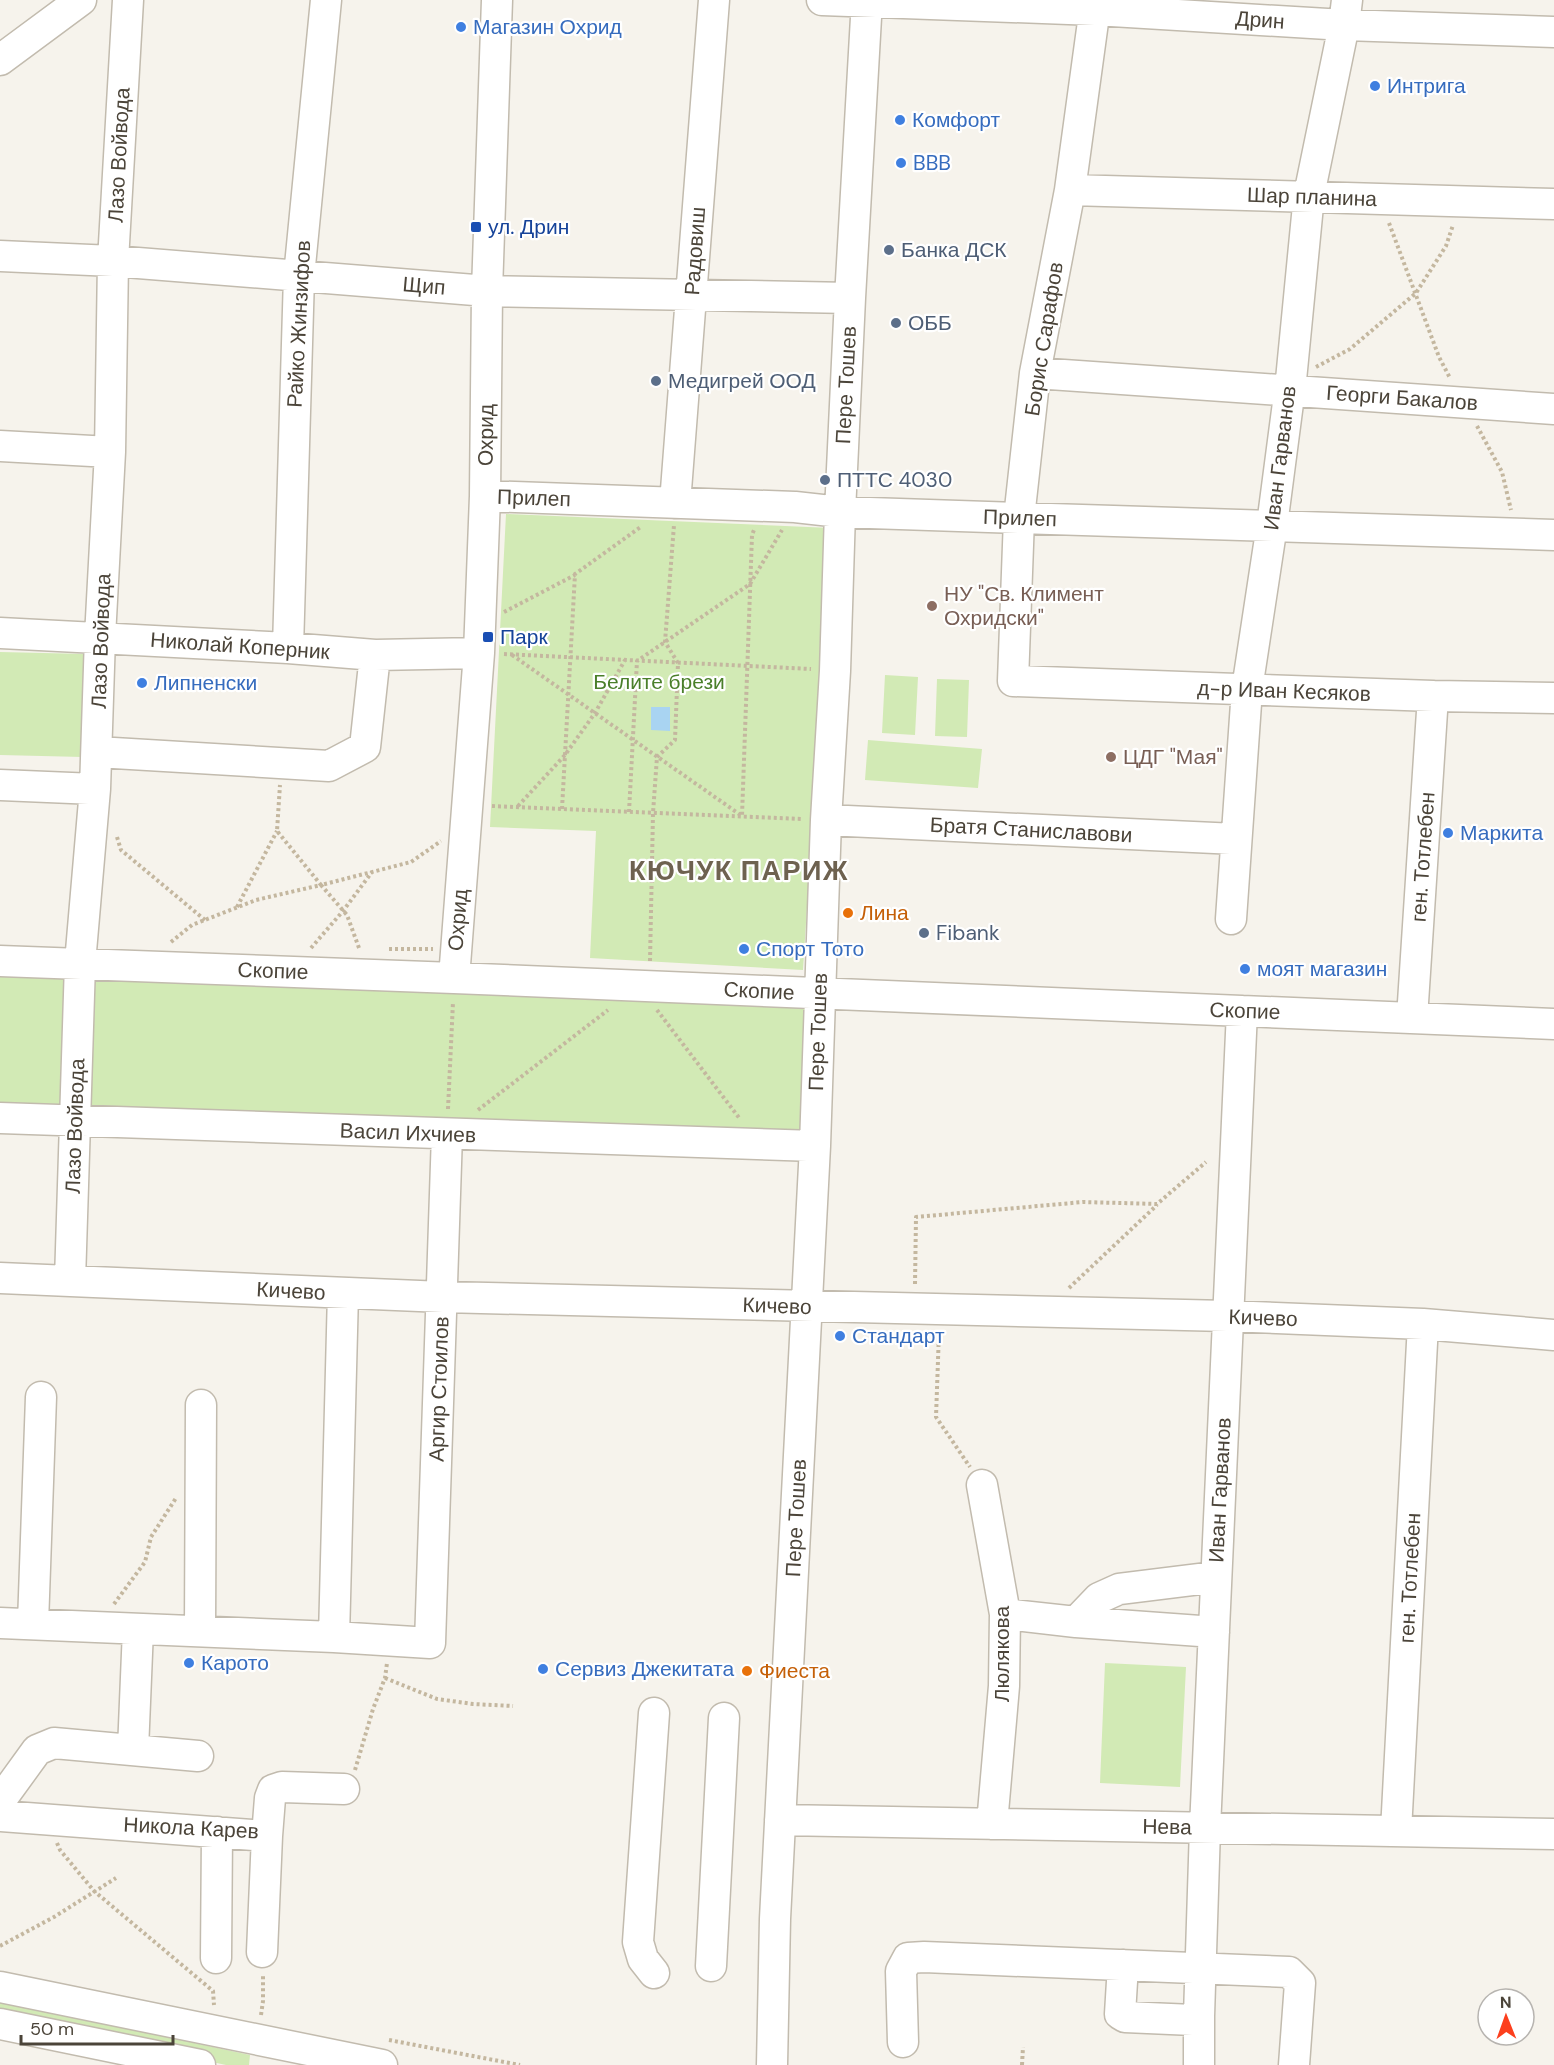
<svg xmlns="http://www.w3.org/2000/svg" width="1554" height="2065" font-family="'DM Sans',sans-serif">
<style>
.green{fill:#d2eab5}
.water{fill:#a9d4f2}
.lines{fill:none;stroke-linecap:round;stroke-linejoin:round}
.minor-casing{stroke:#c2bbae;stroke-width:33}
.path{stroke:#c4b79f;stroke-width:4;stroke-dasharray:3 3;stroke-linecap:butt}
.minor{stroke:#fff;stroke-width:30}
.shop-dot{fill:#3f7fe0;stroke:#fff;stroke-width:2}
.transit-dot{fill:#1a4fb4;stroke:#fff;stroke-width:2}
.service-dot{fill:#5c6f8a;stroke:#fff;stroke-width:2}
.education-dot{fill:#8d6e63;stroke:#fff;stroke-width:2}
.food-dot{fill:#e8710a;stroke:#fff;stroke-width:2}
.labels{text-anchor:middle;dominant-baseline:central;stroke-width:4.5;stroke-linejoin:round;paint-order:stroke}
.street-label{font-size:21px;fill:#4b4439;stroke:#fff}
.shop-label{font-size:21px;fill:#366cbe;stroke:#fff;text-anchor:start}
.transit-label{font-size:21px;fill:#164399;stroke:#fff;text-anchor:start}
.service-label{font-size:21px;fill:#4e5e75;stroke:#fff;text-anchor:start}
.education-label{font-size:21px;fill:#785e54;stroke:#fff;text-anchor:start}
.park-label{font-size:21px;fill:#4a7f2a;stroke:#fff}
.food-label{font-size:21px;fill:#c56008;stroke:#fff;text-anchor:start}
.district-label{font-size:27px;font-weight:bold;letter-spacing:1.5px;fill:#6e6250;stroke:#fff}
</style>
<rect width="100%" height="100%" fill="#f6f3ec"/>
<path class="green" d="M506 514 831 528 803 970 590 958 596 831 490 827Z
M0 652 86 654 83 757 0 755Z
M885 675 918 677 915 735 882 733Z
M937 679 969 680 967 737 935 736Z
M868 740 982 749 978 788 865 780Z
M0 972 812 1002 807 1135 0 1108Z
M1105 1663 1186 1667 1180 1787 1100 1783Z
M0 2001 250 2055 249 2065H226L0 2016Z"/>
<path class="water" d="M651 707H670V731L651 730Z"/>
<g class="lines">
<defs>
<path id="minor" d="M822 0 1095 10 1344 25 1554 32
M1096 0 1070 190 1035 373 1019 518 1013 681 1433 696 1554 698
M0 60 81 0
M1070 190C1231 194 1392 200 1554 204
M0 256 113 261 487 291 850 298
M1035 373 1554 409
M0 446 110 452
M485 496 795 507 840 512 1019 518 1554 535
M675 503 714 0
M0 633 288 648 375 655 479 653
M288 648 299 276 326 0
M97 752 329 766 365 747 375 655
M0 785 95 789
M826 820 1236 839
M1231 919 1247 689 1272 525 1291 380 1309 195 1344 25 1347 0
M0 961 454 978 1554 1024
M454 978 479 653 485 496 487 291 497 0
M1412 1018 1433 696
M0 1118 815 1146
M0 1278 443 1297 1227 1316 1423 1324 1554 1335
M70 1281 80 963 95 789 100 637 110 452 113 261 128 0
M343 1293 334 1637 430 1643 447 1134
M982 1485 1005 1614 1004 1686 992 1824
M1005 1614 1076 1622 1214 1632
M1076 1622 1099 1598 1119 1589 1216 1577
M0 1623 334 1637
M33 1624 41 1397
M200 1631 201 1405
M654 1713 638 1942 643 1959 654 1973
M133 1750 138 1629
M0 1801 37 1750 54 1743 198 1756
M0 1816 267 1836 270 1798 273 1790 282 1787 344 1789
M780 1820 1554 1834
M1396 1831 1423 1324
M262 1952 267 1836
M216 1958 217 1832
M1123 1965 1120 2014 1125 2017 1193 2020 1199 2016 1205 1828 1242 1011
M711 1966 724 1718
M0 1987 382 2065
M1199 2016V2065
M0 2024 200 2065
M903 2042 901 1971 908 1958 924 1957 1289 1972 1300 1983 1294 2065
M772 2065 775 1919 815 1146 826 820 835 671 840 512 850 298 867 0"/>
</defs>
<use href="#minor" class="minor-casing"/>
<path class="path" d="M1389 223 1439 357 1450 378
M1316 367 1350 349 1416 293 1446 246 1453 225
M1477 426 1502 472 1511 510
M504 612 575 575
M504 654 811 669
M512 655 742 816 752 535 754 530
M492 806 802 819
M518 806 565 755 595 713 625 660
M562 809 575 574 642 526
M629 812 637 661 750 584 782 530
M117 837 121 850 205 920
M237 907 277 831
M171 942 192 925 256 900 321 885 277 831 280 785
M311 948 343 911 372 872
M359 948 347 915 321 885 411 862 441 841
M389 949H433
M650 961 653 813 657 757 675 740 678 663 665 642 674 525
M657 1010 740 1119
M448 1109 453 1002
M478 1110 608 1010
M915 1284 916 1217 1083 1202 1157 1204 1206 1162
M1069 1288 1157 1205
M939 1332 936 1417 970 1467
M114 1604 145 1562 151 1537 176 1498
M385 1678 437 1699 473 1704 513 1706
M355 1770 373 1709 385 1678 387 1663
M57 1843 60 1850 94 1891 213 1991 214 2005
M0 1946 54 1917 116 1878
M261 2015 263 2001V1974
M389 2040 520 2065
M1022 2065 1023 2047"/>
<use href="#minor" class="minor"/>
</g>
<g class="shop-dot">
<circle cx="461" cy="27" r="6"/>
<circle cx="1375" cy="86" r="6"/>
<circle cx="900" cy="120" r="6"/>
<circle cx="901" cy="163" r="6"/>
<circle cx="142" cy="683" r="6"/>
<circle cx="1448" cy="833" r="6"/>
<circle cx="744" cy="949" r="6"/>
<circle cx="1245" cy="969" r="6"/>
<circle cx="840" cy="1336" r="6"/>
<circle cx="189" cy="1663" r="6"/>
<circle cx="543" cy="1669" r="6"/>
</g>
<g class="transit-dot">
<rect x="470" y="221" width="12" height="12" rx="3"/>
<rect x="482" y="631" width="12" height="12" rx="3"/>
</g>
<g class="service-dot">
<circle cx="889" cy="250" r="6"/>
<circle cx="896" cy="323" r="6"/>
<circle cx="656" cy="381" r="6"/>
<circle cx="825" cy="480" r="6"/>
<circle cx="924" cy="933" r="6"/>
</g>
<g class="education-dot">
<circle cx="932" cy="606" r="6"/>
<circle cx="1111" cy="757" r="6"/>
</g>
<g class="food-dot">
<circle cx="848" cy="913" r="6"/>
<circle cx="747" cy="1671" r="6"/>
</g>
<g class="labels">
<g class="street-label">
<text transform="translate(1260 20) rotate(4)">Дрин</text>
<text transform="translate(119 155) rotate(-87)">Лазо Войвода</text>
<text transform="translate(1312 197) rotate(2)">Шар планина</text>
<text transform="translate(695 251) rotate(-86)">Радовиш</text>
<text transform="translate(424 286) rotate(5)">Щип</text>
<text transform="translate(299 324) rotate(-87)">Райко Жинзифов</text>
<text transform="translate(1044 339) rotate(-81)">Борис Сарафов</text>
<text transform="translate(846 385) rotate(-87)">Пере Тошев</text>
<text transform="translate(1402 398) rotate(4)">Георги Бакалов</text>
<text transform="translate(486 435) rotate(-89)">Охрид</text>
<text transform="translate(1280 458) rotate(-83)">Иван Гарванов</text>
<text transform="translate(534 498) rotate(2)">Прилеп</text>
<text transform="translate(1020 518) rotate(2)">Прилеп</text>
<text transform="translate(101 641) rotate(-88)">Лазо Войвода</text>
<text transform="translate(240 646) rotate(4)">Николай Коперник</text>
<text transform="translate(1284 691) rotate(2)">д-р Иван Кесяков</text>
<text transform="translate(1031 830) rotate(3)">Братя Станиславови</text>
<text transform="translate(1423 857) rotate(-86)">ген. Тотлебен</text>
<text transform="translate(458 920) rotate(-85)">Охрид</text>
<text transform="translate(273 971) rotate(2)">Скопие</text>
<text transform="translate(759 991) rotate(3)">Скопие</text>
<text transform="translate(1245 1011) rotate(2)">Скопие</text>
<text transform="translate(818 1032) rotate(-88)">Пере Тошев</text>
<text transform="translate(75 1126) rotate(-88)">Лазо Войвода</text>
<text transform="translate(408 1133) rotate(2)">Васил Ихчиев</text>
<text transform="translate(291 1291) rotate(3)">Кичево</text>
<text transform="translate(777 1306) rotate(2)">Кичево</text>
<text transform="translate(1263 1318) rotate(2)">Кичево</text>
<text transform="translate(439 1389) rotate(-88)">Аргир Стоилов</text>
<text transform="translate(1220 1490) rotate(-87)">Иван Гарванов</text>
<text transform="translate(796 1518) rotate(-87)">Пере Тошев</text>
<text transform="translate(1410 1578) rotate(-87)">ген. Тотлебен</text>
<text transform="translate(1002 1654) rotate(-90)">Люлякова</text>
<text transform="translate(1167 1827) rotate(1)">Нева</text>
<text transform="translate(191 1828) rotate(3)">Никола Карев</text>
</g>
<g class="shop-label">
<text x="473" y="27">Магазин Охрид</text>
<text x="1387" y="86">Интрига</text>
<text x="912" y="120">Комфорт</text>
<text x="913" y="163">BBB</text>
<text x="154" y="683">Липненски</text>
<text x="1460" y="833">Маркита</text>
<text x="756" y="949">Спорт Тото</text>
<text x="1257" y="969">моят магазин</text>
<text x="852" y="1336">Стандарт</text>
<text x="201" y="1663">Карото</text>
<text x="555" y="1669">Сервиз Джекитата</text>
</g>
<g class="transit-label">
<text x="488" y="227">ул. Дрин</text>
<text x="500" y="637">Парк</text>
</g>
<g class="service-label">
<text x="901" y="250">Банка ДСК</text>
<text x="908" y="323">ОББ</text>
<text x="668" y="381">Медигрей ООД</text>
<text x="837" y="480">ПТТС 4030</text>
<text x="936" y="933">Fibank</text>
</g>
<g class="education-label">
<text x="944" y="594">НУ "Св. Климент<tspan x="944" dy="24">Охридски"</tspan></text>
<text x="1123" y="757">ЦДГ "Мая"</text>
</g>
<g class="park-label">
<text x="659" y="682">Белите брези</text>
</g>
<g class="food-label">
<text x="860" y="913">Лина</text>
<text x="759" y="1671">Фиеста</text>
</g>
<g class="district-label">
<text x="739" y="870">КЮЧУК ПАРИЖ</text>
</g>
</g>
<g transform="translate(1506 2017) rotate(359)"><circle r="28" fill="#ffffff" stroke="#b7b4b0" stroke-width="1.5"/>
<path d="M0-4.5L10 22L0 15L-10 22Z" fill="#fc3f1d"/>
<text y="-9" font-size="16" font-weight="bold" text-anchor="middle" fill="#4b4439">N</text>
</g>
<path d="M21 2035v9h152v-9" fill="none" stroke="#4b4439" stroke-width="3"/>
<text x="30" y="2035" font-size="18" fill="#4b4439" stroke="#ffffff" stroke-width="4.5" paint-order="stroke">50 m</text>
</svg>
